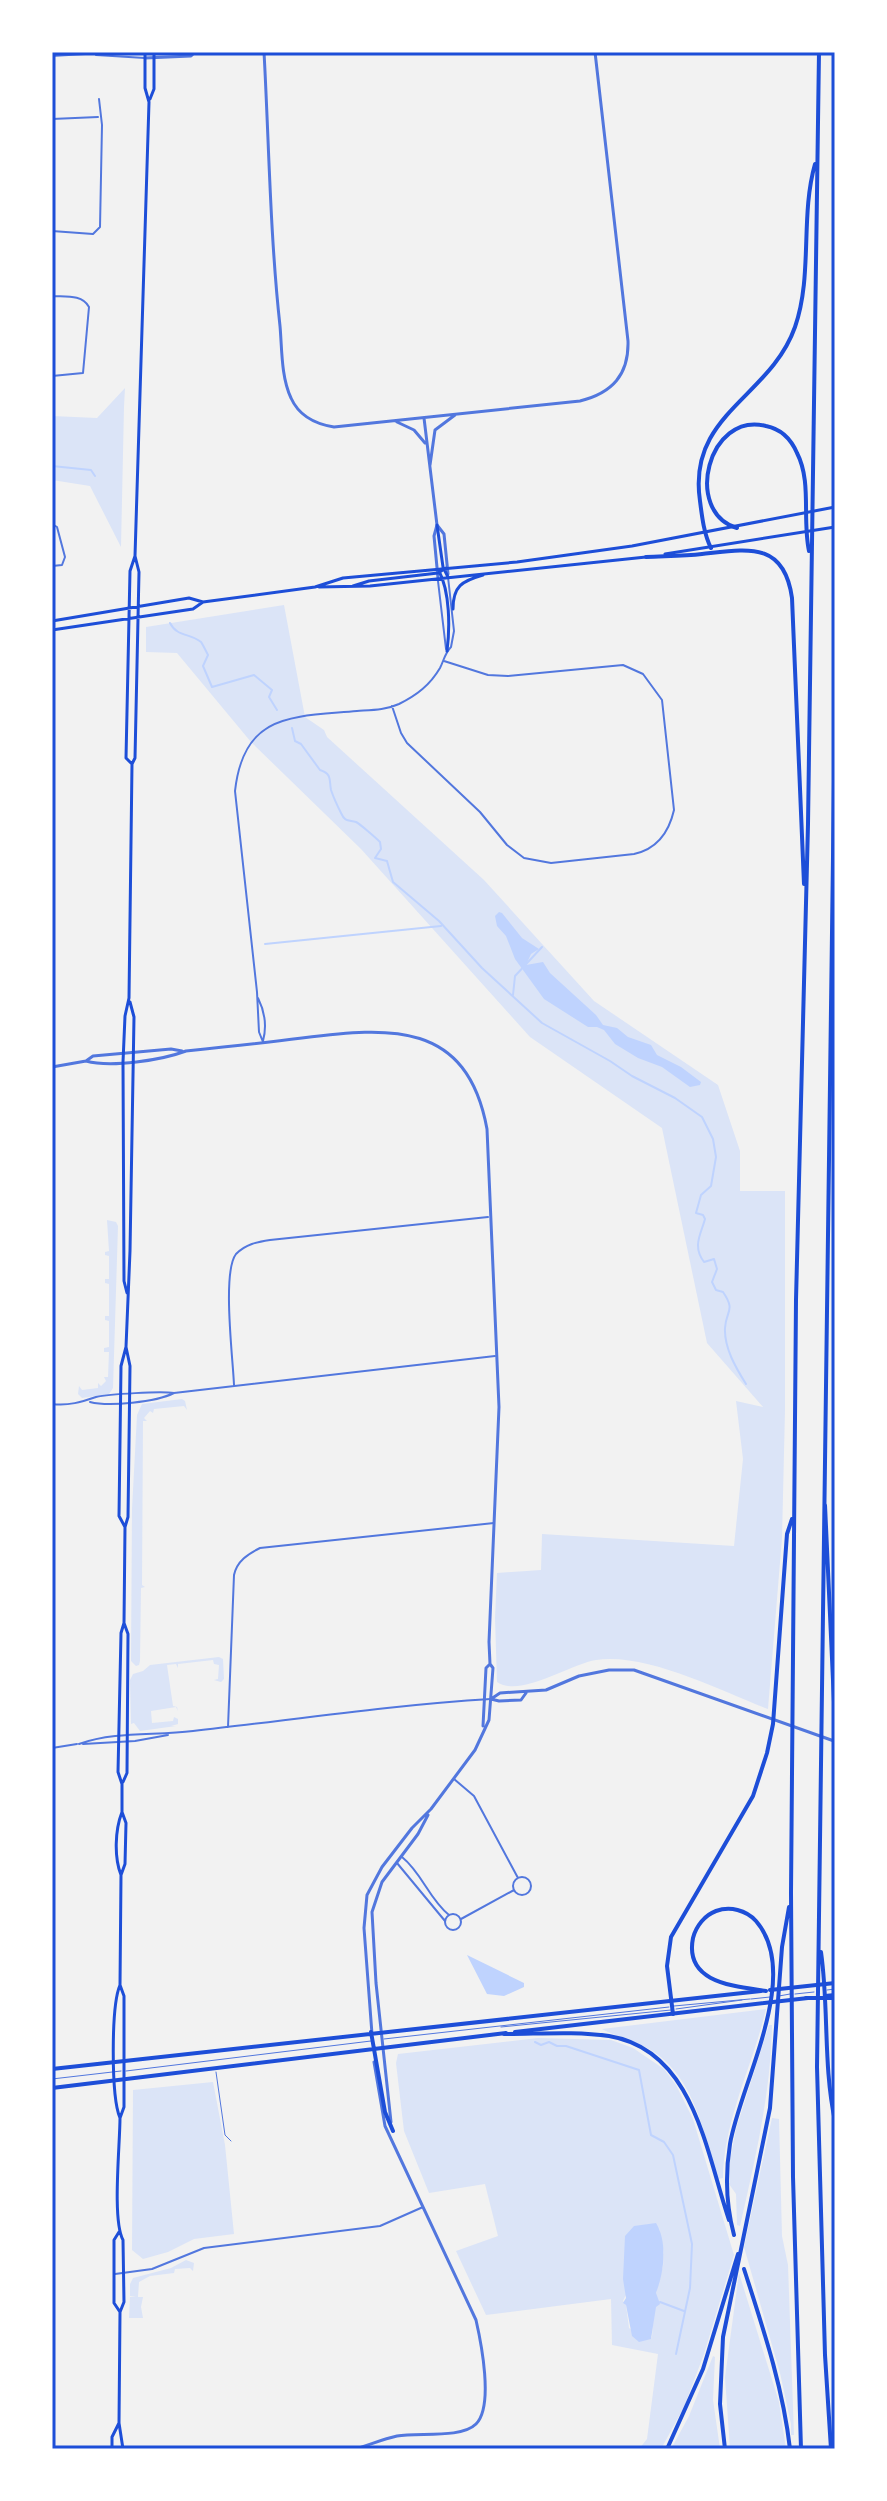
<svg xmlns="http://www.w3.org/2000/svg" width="887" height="2501" font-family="'DejaVu Sans',sans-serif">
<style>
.green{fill:#dbe4f7;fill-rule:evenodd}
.water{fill:#bfd3fe}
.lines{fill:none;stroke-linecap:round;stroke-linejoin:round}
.stream{stroke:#bfd3fe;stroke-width:2}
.service{stroke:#5277de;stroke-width:1}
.minor{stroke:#5277de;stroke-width:2}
.tertiary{stroke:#5277de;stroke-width:3}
.secondary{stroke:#1d4ed8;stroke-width:3}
.primary{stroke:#1d4ed8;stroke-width:4}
.motorway{stroke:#1d4ed8;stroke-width:4}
.neatline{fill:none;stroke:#1d4ed8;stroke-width:3}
</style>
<rect width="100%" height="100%" fill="#f2f2f2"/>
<path class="green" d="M125 388 124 407 121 547 90 486 52 480V416L97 418Z
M284 605 305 717 324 730 327 737 484 880 594 1001 718 1085 740 1151V1191H785V1410L782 1538 768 1709C721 1691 646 1652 596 1660 570 1664 521 1698 497 1682L495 1618 497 1573 541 1570 542 1534 734 1546 743 1459 736 1401 763 1407 707 1343 662 1128 530 1037 361 849 251 742 177 653 146 652V627Z
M107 1220 116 1222 118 1226 113 1388 109 1394 82 1398 78 1394 79 1386 82 1390 98 1388V1383L101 1386 106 1381 104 1377H108L109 1352H104V1348L109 1347V1321L105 1320V1316H109V1284L105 1283V1279H109V1256L105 1255V1252L109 1251Z
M182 1399 185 1401 187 1410 184 1406 154 1409 153 1413 150 1411 144 1418 147 1421H143L142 1585 145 1587 141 1588 140 1661 139 1665 136 1666 131 1661 132 1509 137 1415 142 1404Z
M219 1657 223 1659 224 1679 221 1682 214 1680 218 1679 219 1665 214 1664 213 1660 178 1664V1668L176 1664 167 1665 173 1706 177 1707 178 1711 176 1707 151 1711 152 1723 173 1721 174 1717 178 1719V1724L171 1726H176L140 1731 134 1723 131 1724 130 1680 133 1674 143 1671 150 1665Z
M766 2009C753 2065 724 2119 723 2178L718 2179C704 2134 695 2080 654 2052 638 2041 619 2038 602 2029Z
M769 2025H772C771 2093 755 2160 740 2226L737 2225 736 2194 729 2184 730 2160 736 2129Z
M538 2038 611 2040 633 2048 664 2069 676 2085 693 2119 734 2255 704 2354 684 2407 661 2449H639L647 2439 658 2354 612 2345 611 2299 486 2315 456 2251 498 2236 485 2184 429 2193 404 2131 396 2063 398 2054ZM659 2228 664 2253 663 2266 656 2293 652 2336 651 2339H644L629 2328 626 2305 623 2301Z
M213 2082 225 2145 234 2234 194 2239 168 2252 143 2259 132 2250 133 2090Z
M772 2118 779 2119 782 2236 788 2265 794 2435H791V2424L780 2373 744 2247Z
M186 2260 194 2263 193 2271 190 2268 175 2269 174 2273 150 2276 139 2282 138 2297H143L141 2307 143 2318H129L130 2297H136L130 2296V2284L133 2278 171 2268Z
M739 2273 779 2402 786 2449H730L725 2377Z
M713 2356 715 2357 713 2400 720 2449H671L689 2416Z"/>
<path class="water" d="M499 912 502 913 522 938 539 949 531 954 526 965 543 962 550 973 596 1015 603 1025 617 1028 628 1037 651 1045 657 1055 681 1067 701 1082 700 1085 690 1087 662 1067 638 1058 615 1044 604 1030 597 1027H588L544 999 515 959 506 936 497 926 495 916Z
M467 1955 524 1983V1987L504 1996 487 1994Z
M656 2223C668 2243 664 2272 656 2293L660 2304 656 2307 651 2339 639 2342 632 2336 626 2305 623 2303 626 2298 623 2279 625 2236 634 2226Z"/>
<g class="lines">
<path class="stream" d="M52 466 91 470 95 476
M170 623C177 637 190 633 201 642 202 643 207 653 208 655L203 666 212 687 254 675 272 690 269 697 277 710
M292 728 295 741 301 744 320 770C332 774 329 779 331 790 332 793 339 809 341 813 345 822 348 820 356 822 360 824 376 838 380 842L381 849 375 858 387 861 393 882 439 921 482 968 542 1023 610 1061 632 1076 675 1098 702 1117 713 1139 716 1157 711 1186 701 1195 696 1213 703 1215 705 1219C701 1234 692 1246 704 1262L714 1259 717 1269 712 1282 716 1290 723 1292C736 1311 726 1310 725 1328 724 1348 736 1368 746 1384
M265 944 441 926
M513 995 515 976 542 947
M535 2042 541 2045 549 2042 557 2046H566L639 2070 651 2135 664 2142 673 2155 692 2244 690 2288 676 2354
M660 2302 684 2311"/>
<path class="service" d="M827 1990 835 1989
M795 1994 814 1992
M779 1996 790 1994
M751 1999 770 1997
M674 2006 750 1999
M676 2009 742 2000
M501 2027 671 2010
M384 2039 669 2007
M126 2071 371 2041
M216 2072 225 2135 231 2141
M52 2079 121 2071"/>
<path class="minor" d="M96 55 145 58
M52 56 118 52
M52 119 98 117
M52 231 93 234 100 227 102 125 99 99
M52 296C65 297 82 294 89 307L83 373 52 376
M52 524 57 527 65 557 62 565 52 566
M438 581 446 649
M392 706 401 733 407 743 480 812 507 845 524 858 551 863 634 854C657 849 669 832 674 810L662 700 643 674 623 665 508 676 488 675 444 661
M258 998C265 1012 267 1026 263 1041
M263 1042 259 1032 257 992 235 791C244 712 293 717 357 711 371 710 386 710 399 704 417 695 430 685 440 668 444 660 445 653 451 647L454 631 448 577
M234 1385C233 1359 222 1272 236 1254 246 1244 257 1242 270 1240L488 1217
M90 1402C109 1407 156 1402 174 1393
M52 1404C69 1406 81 1402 96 1397 109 1394 161 1391 174 1393L495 1356
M228 1727 234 1575C237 1561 248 1554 260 1548L494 1523
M79 1744C116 1731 155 1736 193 1731 292 1720 391 1705 491 1699
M83 1744 135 1741 168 1735
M52 1748 77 1744
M454 1779 474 1796 518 1878
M402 1857C422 1873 429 1899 449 1915
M397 1863 445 1921
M513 1886a9 9 0 1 1 18 0a9 9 0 1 1-18 0Z
M445 1922a8 8 0 1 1 16 0a8 8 0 1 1-16 0Z
M461 1919 514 1890
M115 2274 152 2269 204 2248 380 2226 423 2207"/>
<path class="tertiary" d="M264 52C269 143 270 235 280 326 282 348 281 377 291 398 299 416 315 424 334 427L580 401C612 393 629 375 628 341L595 52
M145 58 191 56 195 52
M424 418 437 525 434 536 438 578
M397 422 414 430 425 443
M430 465 435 430 455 415
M437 525 444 534 448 574
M86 1061C111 1068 162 1060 186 1051 225 1047 263 1043 302 1038 389 1027 467 1020 487 1129L499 1407 489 1642 490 1664 493 1668 489 1720 475 1750 431 1809 412 1828 382 1867 367 1895 364 1928 372 2034
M52 1067 86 1061 93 1056 171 1049 182 1051
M491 1699 500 1693 546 1690 579 1676 609 1670H634L834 1741
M491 1699 499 1701 521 1700 526 1693
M483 1726 486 1668 490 1664
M391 2122 376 1983 372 1912 382 1882 418 1834 428 1815
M355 2449C369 2445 383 2439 397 2436 418 2432 461 2439 476 2424 494 2406 481 2342 476 2320L385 2126 374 2062"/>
<path class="secondary" d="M150 99 154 89V52
M437 525 443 567 448 577
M665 554 835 527
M439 571C450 592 450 628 447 651
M353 586 369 581 438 573 446 568
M319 587 370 586 646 557
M453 609C453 586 462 581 483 575
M52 621 189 598 203 602 315 587 343 578 517 562 632 546 835 507
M52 630 193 609 203 602
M132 764 126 758 130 571 135 556 149 102 145 88V52
M127 1293 124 1281 123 1062 125 1016 129 998 132 764 135 758 139 572 135 556
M125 1527 119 1516 121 1366 126 1347 130 1251 134 1017 130 1002
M123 1782 127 1773 128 1634 124 1623
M121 1875C114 1857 115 1830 122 1812
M120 1985 124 1996V2107L120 2118C120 2145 112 2220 123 2240L124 2302 120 2312 119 2423 123 2449
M120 2118C111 2097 111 2006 120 1985L121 1875 125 1864 126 1823 122 1812V1784L118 1772 121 1633 124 1623 125 1527 128 1517 130 1366 126 1347
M119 2232 114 2240V2303L120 2312
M112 2449V2437L119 2423"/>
<path class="primary" d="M770 1990 835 1983
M825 1996 835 1995
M371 2032 385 2112 393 2131
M515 2032 808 1998
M52 2069 761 1991
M52 2088 506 2033"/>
<path class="motorway" d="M737 528C683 512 708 411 766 426 781 429 791 439 797 453 812 482 802 519 809 551
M711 548C704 534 702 517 700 501 687 414 770 398 795 327 813 275 800 217 815 164
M646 557C665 556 684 556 702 554 748 549 784 541 792 598L804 884
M825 1505 835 1724
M834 1724 835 1950
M821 1952C829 2008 823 2065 835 2121
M806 1998H835
M673 2014 667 1966 671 1937 753 1796 767 1753 773 1724 787 1534 792 1519
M504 2034C539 2034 575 2031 609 2036 694 2050 706 2152 729 2220
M734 2235C726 2205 725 2175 730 2144 740 2084 803 1975 756 1921 746 1910 730 1906 716 1911 705 1915 696 1926 693 1938 684 1983 734 1986 766 1991
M744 2269C763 2328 783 2387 790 2449
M667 2449 703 2369 738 2254
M725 2449 720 2404 723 2337 770 2108 782 1947 789 1907
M801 2449 793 2177 791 1893 796 1300 808 824 819 52
M831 2449 825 2355 817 2067 835 706"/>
</g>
<rect width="887" height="2501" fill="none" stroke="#ffffff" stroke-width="108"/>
<rect x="54" y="54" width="779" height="2393" class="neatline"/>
</svg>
